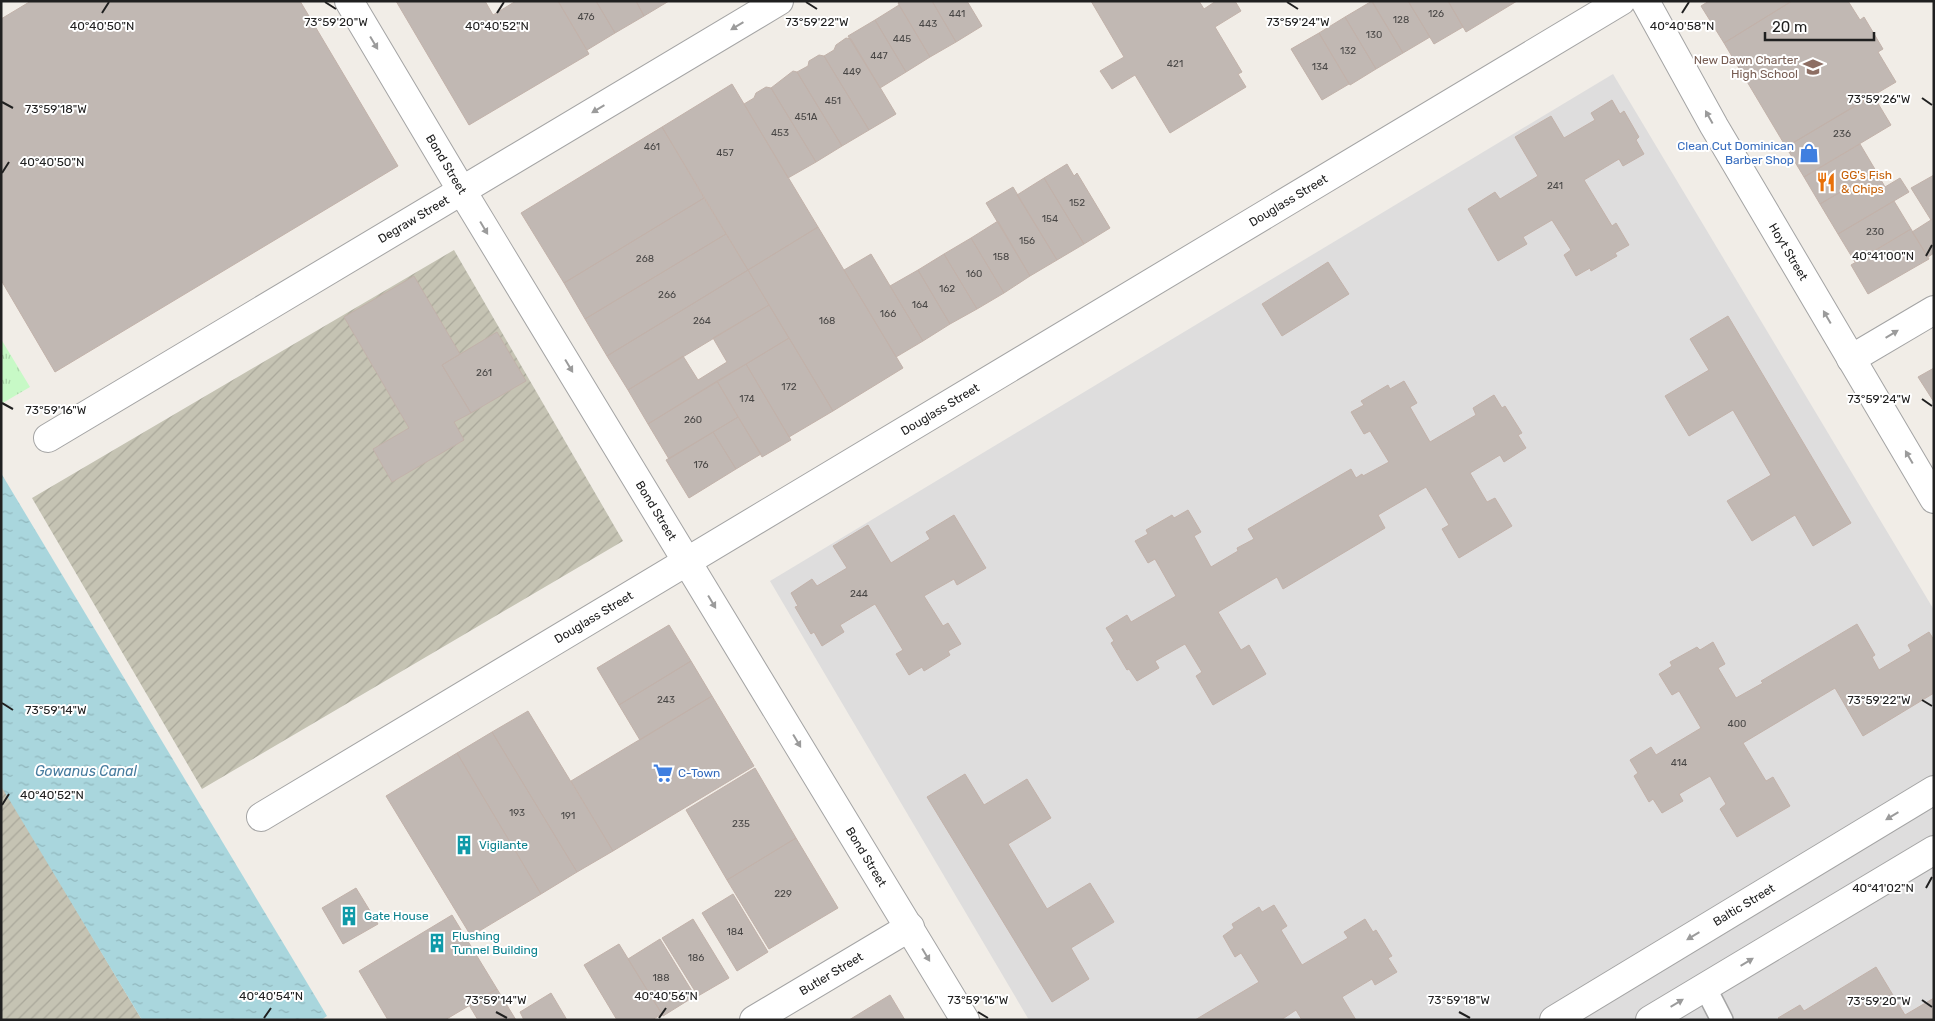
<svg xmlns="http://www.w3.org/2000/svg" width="1935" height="1021" font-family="Rubik,sans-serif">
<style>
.residential{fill:#dedddd}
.construction{fill:url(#construction-furrows)}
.park{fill:url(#park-tufts)}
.water{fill:url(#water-ripples)}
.building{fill:#c1b8b3;stroke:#c2b2aa}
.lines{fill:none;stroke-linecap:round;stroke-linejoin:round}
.service-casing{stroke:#a4a4a4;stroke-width:24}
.minor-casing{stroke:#a4a4a4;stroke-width:30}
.service{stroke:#fff;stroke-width:21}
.minor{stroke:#fff;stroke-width:28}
.oneway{fill:#9b9b9b}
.ticks{fill:none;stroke:#202020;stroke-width:2}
.labels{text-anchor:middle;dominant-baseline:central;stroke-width:4;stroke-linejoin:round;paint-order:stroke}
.number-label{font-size:10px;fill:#484645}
.education-label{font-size:12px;fill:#785e54;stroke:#fff;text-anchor:end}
.shop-label{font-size:12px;fill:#366cbe;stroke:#fff;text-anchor:end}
.street-label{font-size:12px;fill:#202020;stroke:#fff}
.food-label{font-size:12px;fill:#c56008;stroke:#fff;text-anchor:start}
.culture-label{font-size:12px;fill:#0d838f;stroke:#fff;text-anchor:start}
.water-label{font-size:14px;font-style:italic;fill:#477c9f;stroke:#fff}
.ticks-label{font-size:12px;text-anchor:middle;fill:#202020;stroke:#fff;stroke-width:4;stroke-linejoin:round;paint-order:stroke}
</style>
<defs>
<pattern id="construction-furrows" width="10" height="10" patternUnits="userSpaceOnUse" patternTransform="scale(1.25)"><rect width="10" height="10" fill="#c5c3b3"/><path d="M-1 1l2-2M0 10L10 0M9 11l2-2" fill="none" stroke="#a9a79a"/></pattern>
<pattern id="park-tufts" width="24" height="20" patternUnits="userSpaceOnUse" patternTransform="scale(1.25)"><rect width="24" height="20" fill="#c7f9c6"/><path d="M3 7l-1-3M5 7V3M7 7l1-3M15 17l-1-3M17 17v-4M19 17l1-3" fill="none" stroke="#abd5aa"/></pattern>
<pattern id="water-ripples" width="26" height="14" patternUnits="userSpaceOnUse" patternTransform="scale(1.25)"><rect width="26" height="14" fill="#a9d6dd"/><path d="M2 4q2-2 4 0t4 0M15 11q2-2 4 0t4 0" fill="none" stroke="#91b7bd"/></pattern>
</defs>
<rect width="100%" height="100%" fill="#f1ede7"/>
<path class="residential" d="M1613 74 1934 610V1020H1029L770 581Z"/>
<path class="construction" d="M454 250 623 541 202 789 32 498Z
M1 784 142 1020H1Z"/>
<path class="park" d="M1 339 30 387 1 404Z"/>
<path class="water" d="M1 473 327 1016 321 1020H142L1 786Z"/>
<path class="building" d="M31 1H300L398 166 55 372 1 280V19Z
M396 1H485L493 15 516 1H558L589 54 469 125Z
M558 1H596L615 33 587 50Z
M596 1H636L644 16 615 33Z
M636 1H669L644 16Z
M901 1H932L956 42 930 57 898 3Z
M932 1H967L982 26 956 42Z
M1091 1H1199L1204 9 1216 1H1235L1241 11 1215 27 1242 72 1238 74 1246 87 1170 133 1135 75 1112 89 1100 71 1124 57Z
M1372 1 1403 53 1376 69 1345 17Z
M1374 1H1408L1430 37 1403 53 1372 2Z
M1408 1H1448L1463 27 1434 44Z
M1448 1H1517L1466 32Z
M1709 1H1792L1724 43 1701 6Z
M1792 1H1848L1860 20 1864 17 1883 49 1878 52 1896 82 1786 147 1724 43Z
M899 5 930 57 906 72 875 20Z
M1345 17 1376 69 1350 85 1319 33Z
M875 20 906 72 880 88 848 36Z
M1319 33 1349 84 1322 100 1291 49Z
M846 38 851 39 896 114 869 130 824 56 834 50 836 45Z
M819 55 824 56 869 130 842 146 797 72 808 66 809 61Z
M793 71 797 72 842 146 816 162 771 88Z
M732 84 818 227 748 270 662 127Z
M766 87 771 88 816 162 788 178 744 104 754 98 756 93Z
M1873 95 1891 125 1804 177 1786 147Z
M1612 100 1620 114 1624 111 1639 137 1636 140 1644 154 1623 166 1619 159 1584 180 1612 226 1616 223 1629 245 1615 253 1617 256 1591 271 1590 268 1576 276 1564 255 1571 250 1552 220 1523 237 1527 244 1498 261 1468 209 1495 192 1500 199 1538 176 1515 137 1551 116 1564 138 1595 120 1591 113Z
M662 127 704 198 564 283 521 213Z
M1860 144 1876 171 1820 204 1804 177Z
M1067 164 1074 176 1077 173 1110 228 1084 244 1044 178Z
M1876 171 1885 187 1900 178 1909 192 1838 234 1820 204Z
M1934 175V218L1931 220 1911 188Z
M1044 178 1084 244 1057 260 1017 195Z
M1013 187 1057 260 1030 276 986 203Z
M704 198 726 234 585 319 564 283Z
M1894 201 1911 229 1855 262 1838 234Z
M1934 218V253L1928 257 1912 232Z
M998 221 1030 276 1004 293 971 238Z
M818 227 903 368 833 411 748 270Z
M1911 229 1929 259 1868 294 1851 265Z
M726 234 748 270 607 356 585 319Z
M971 238 1004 293 977 309 944 254Z
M871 254 923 341 896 357 844 270Z
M944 254 977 309 950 324 918 270Z
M1328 262 1349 294 1282 336 1262 304Z
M748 270 769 305 628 390 607 356Z
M918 270 950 324 923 341 890 286Z
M414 276 460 354 442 365 471 413 454 422 464 440 392 482 373 449 409 428 344 317Z
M769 305 789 338 648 424 628 390 683 356 698 380 727 362 713 338Z
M1728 316 1851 523 1813 546 1795 515 1752 541 1727 501 1771 475 1733 410 1689 436 1665 396 1709 370 1690 339Z
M497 332 526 381 471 413 442 365Z
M789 338 833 411 789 437 746 364Z
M746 364 791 440 762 457 717 381Z
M1934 368V402L1918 377Z
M717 381 738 417 669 459 648 424Z
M1404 381 1417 403 1410 407 1430 442 1476 415 1473 408 1494 395 1502 408 1505 406 1522 433 1518 435 1526 448 1504 462 1500 455 1470 473 1487 502 1495 498 1512 526 1459 558 1442 529 1449 525 1426 487 1378 515 1385 528 1283 589 1277 577 1218 612 1241 650 1249 645 1266 674 1213 705 1196 676 1202 672 1185 644 1155 661 1159 668 1137 681 1129 669 1127 670 1111 643 1114 641 1106 628 1127 615 1131 622 1176 596 1155 559 1148 563 1135 541 1148 534 1146 530 1172 515 1174 518 1188 510 1201 532 1194 536 1211 567 1238 551 1237 548 1254 539 1248 529 1351 469 1356 478 1362 474 1363 476 1389 462 1370 431 1364 434 1351 412 1364 405 1361 401 1388 385 1390 389Z
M738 417 761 454 736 469 713 432Z
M713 432 736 469 689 498 666 460Z
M954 515 986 568 957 585 954 579 924 596 943 626 948 623 961 644 948 651 950 655 924 671 922 667 909 675 896 654 903 650 875 604 840 625 844 632 822 646 814 632 811 634 795 607 798 606 791 593 812 579 817 586 847 568 833 546 868 525 891 563 930 539 926 532Z
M1857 624 1875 655 1872 657 1879 670 1911 651 1908 645 1929 632 1934 640V693L1863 736 1835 688 1743 743 1766 781 1773 777 1790 806 1737 837 1720 809 1726 804 1710 776 1679 794 1683 801 1662 813 1653 799 1649 802 1634 776 1638 773 1630 760 1651 747 1656 755 1701 728 1679 691 1672 695 1659 674 1672 666 1670 662 1697 647 1700 650 1713 642 1725 664 1718 668 1736 698 1763 683 1761 681Z
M669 625 691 661 619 705 597 668Z
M691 661 712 696 640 740 619 705Z
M712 696 754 766 613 851 571 781Z
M528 711 613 851 577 872 492 732Z
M492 732 577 872 541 894 457 753Z
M457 753 541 894 471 936 386 796Z
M755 768 796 838 727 880 686 810Z
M965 774 984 805 1027 779 1051 818 1008 844 1047 909 1090 883 1114 922 1071 948 1089 979 1052 1002 927 797Z
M796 838 838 908 769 949 727 880Z
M356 888 378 924 343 944 322 908Z
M733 894 768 952 737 971 702 913Z
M1274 905 1287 926 1281 930 1302 965 1348 938 1344 932 1365 919 1373 932 1376 930 1392 956 1388 958 1397 972 1375 985 1372 979 1342 997 1356 1020H1302L1296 1010 1281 1020H1195L1259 982 1241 953 1235 957 1223 936 1234 928 1232 924 1259 907 1262 912Z
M452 915 497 989 445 1020H388L359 971Z
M693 919 729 978 698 996 662 938Z
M660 939 695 996 663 1016 628 959Z
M619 944 662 1014 652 1020H617L584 965Z
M1876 967 1905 1015 1934 998V1020H1780L1778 1018 1800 1005 1804 1011Z
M497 989 516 1020H478L469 1005Z
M551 993 567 1020H524L520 1012Z
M890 995 905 1020H849Z"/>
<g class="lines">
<defs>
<path id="service" d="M1705 987 1722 1020"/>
<g id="minor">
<path id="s1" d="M349 1 462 191 965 1020"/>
<path id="s2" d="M1645 1 1714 126 1934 499"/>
<path d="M1851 359 1934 310"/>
<path id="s3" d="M48 438 779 1"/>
<path id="s4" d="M261 817 1621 1"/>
<path id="s5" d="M754 1020 910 927"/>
<path id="s6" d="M1554 1020 1934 790"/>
<path d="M1650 1020 1934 850"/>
</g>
</defs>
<use href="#service" class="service-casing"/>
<use href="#minor" class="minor-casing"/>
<use href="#service" class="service"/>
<use href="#minor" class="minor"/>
</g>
<defs><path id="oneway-solid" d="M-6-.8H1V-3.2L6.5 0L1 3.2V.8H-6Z" transform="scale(1.25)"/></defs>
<g class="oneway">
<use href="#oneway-solid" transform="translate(737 26) rotate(149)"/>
<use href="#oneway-solid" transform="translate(374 43) rotate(59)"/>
<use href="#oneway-solid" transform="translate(598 109) rotate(149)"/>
<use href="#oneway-solid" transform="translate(1709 117) rotate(-119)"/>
<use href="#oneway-solid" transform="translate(484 228) rotate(59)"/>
<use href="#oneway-solid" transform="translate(1827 317) rotate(-120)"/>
<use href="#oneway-solid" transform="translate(1892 334) rotate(-31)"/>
<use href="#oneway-solid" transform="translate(569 366) rotate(59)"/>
<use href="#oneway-solid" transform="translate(1909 457) rotate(-120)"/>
<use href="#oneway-solid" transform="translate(712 602) rotate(59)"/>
<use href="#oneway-solid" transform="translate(797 741) rotate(59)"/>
<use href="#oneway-solid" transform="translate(1892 816) rotate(149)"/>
<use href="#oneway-solid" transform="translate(1693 936) rotate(149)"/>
<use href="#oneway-solid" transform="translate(926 955) rotate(59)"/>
<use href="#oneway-solid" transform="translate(1747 962) rotate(-31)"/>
<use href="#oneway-solid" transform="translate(1677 1003) rotate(-31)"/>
</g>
<path class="ticks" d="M325 2 336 9M806 2 817 9M1287 2 1298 9M102 13 109 2M497 13 504 2M1682 13 1689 2M1922 98 1932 105M2 102 13 108M2 173 9 162M1926 256 1932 245M1922 399 1932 406M2 403 13 409M1922 700 1932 706M2 703 13 710M2 805 9 794M1926 888 1932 877M1922 1000 1932 1007M496 1012 507 1018M978 1012 988 1018M1459 1012 1470 1018M264 1018 271 1008M659 1018 666 1008"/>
<defs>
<symbol id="school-bare" viewBox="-9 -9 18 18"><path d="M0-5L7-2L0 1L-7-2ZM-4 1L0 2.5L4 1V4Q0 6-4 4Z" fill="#8d6e63" stroke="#fff" stroke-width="2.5" paint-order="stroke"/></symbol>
<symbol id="shop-bare" viewBox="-9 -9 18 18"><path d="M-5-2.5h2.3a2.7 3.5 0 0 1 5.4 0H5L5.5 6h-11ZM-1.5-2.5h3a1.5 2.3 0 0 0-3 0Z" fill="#3f7fe0" stroke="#fff" stroke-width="2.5" paint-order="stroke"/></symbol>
<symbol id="restaurant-bare" viewBox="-9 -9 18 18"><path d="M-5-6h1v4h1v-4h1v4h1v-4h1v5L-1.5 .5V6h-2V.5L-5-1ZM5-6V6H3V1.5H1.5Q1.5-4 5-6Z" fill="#e8710a" stroke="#fff" stroke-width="2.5" paint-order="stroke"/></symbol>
<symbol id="supermarket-bare" viewBox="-9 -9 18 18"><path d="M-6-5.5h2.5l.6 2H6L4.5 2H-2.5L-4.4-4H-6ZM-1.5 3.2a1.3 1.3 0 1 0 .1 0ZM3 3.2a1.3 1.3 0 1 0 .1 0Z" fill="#3f7fe0" stroke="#fff" stroke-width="2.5" paint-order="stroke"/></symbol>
<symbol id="building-bare" viewBox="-9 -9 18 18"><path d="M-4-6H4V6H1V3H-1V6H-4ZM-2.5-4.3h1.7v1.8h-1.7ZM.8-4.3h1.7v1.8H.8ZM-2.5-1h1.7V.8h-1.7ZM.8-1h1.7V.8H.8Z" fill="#0f9aa8" stroke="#fff" stroke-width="2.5" paint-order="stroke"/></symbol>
</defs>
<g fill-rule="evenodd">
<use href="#school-bare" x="1799" y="53" width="28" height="28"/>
<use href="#shop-bare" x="1795" y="139" width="28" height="28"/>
<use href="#restaurant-bare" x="1812" y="168" width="28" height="28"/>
<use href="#supermarket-bare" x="649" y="759" width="28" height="28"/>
<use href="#building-bare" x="450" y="831" width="28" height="28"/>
<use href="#building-bare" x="335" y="902" width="28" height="28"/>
<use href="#building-bare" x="423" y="929" width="28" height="28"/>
</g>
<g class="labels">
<g class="number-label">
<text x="957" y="14">441</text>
<text x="1436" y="14">126</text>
<text x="586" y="17">476</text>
<text x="1401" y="20">128</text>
<text x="928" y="24">443</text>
<text x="1374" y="35">130</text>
<text x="902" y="39">445</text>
<text x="1348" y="51">132</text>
<text x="879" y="56">447</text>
<text x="1175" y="64">421</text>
<text x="1320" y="67">134</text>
<text x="852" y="72">449</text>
<text x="833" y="101">451</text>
<text x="806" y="117">451A</text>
<text x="780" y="133">453</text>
<text x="1842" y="134">236</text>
<text x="652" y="147">461</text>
<text x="725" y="153">457</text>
<text x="1555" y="186">241</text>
<text x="1077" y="203">152</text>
<text x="1050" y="219">154</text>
<text x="1875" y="232">230</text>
<text x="1027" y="241">156</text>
<text x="1001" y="257">158</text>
<text x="645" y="259">268</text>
<text x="974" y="274">160</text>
<text x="947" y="289">162</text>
<text x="667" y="295">266</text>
<text x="920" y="305">164</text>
<text x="888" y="314">166</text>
<text x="702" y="321">264</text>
<text x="827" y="321">168</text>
<text x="484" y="373">261</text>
<text x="789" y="387">172</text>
<text x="747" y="399">174</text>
<text x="693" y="420">260</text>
<text x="701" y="465">176</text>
<text x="859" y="594">244</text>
<text x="666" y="700">243</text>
<text x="1737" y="724">400</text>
<text x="1679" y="763">414</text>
<text x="517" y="813">193</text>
<text x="568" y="816">191</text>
<text x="741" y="824">235</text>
<text x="783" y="894">229</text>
<text x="735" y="932">184</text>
<text x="696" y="958">186</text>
<text x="661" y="978">188</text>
</g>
<g class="education-label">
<text x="1798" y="60">New Dawn Charter<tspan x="1798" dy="14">High School</tspan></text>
</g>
<g class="shop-label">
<text x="1794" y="146">Clean Cut Dominican<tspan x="1794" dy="14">Barber Shop</tspan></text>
<text x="678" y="773" text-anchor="start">C-Town</text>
</g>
<g class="street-label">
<text stroke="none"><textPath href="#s1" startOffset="190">Bond Street</textPath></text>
<text stroke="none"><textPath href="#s4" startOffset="1198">Douglass Street</textPath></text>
<text stroke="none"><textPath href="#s3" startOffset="426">Degraw Street</textPath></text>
<text stroke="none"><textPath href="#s2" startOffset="289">Hoyt Street</textPath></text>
<text stroke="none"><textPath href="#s4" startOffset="792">Douglass Street</textPath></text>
<text stroke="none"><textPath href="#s1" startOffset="595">Bond Street</textPath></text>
<text stroke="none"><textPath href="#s4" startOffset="388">Douglass Street</textPath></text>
<text stroke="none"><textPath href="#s1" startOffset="1000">Bond Street</textPath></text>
<text stroke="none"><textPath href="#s6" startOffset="222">Baltic Street</textPath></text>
<text stroke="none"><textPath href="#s5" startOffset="90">Butler Street</textPath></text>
</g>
<g class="food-label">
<text x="1841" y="175">GG's Fish<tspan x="1841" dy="14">&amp; Chips</tspan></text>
</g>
<g class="culture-label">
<text x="479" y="845">Vigilante</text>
<text x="364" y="916">Gate House</text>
<text x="452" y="936">Flushing<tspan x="452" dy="14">Tunnel Building</tspan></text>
</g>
<g class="water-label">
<text x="86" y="771">Gowanus Canal</text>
</g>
</g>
<g class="ticks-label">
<text x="336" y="26">73°59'20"W</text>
<text x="817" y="26">73°59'22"W</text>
<text x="1298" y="26">73°59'24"W</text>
<text x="102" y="30">40°40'50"N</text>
<text x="497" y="30">40°40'52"N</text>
<text x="1682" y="30">40°40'58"N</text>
<text x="1879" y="103">73°59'26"W</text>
<text x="56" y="113">73°59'18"W</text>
<text x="52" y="166">40°40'50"N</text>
<text x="1883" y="260">40°41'00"N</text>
<text x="1879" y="403">73°59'24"W</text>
<text x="56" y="414">73°59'16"W</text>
<text x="1879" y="704">73°59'22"W</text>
<text x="56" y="714">73°59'14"W</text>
<text x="52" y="799">40°40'52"N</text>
<text x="1883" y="892">40°41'02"N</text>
<text x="271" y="1000">40°40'54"N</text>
<text x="666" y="1000">40°40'56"N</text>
<text x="496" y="1004">73°59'14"W</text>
<text x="978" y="1004">73°59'16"W</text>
<text x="1459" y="1004">73°59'18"W</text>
<text x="1879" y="1005">73°59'20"W</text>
</g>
<rect width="1935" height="1021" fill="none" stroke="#202020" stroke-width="5"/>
<path d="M1765 32v8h109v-8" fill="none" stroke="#202020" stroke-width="2.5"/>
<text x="1772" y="32" font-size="15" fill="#202020" stroke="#ffffff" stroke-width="4" paint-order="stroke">20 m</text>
</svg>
